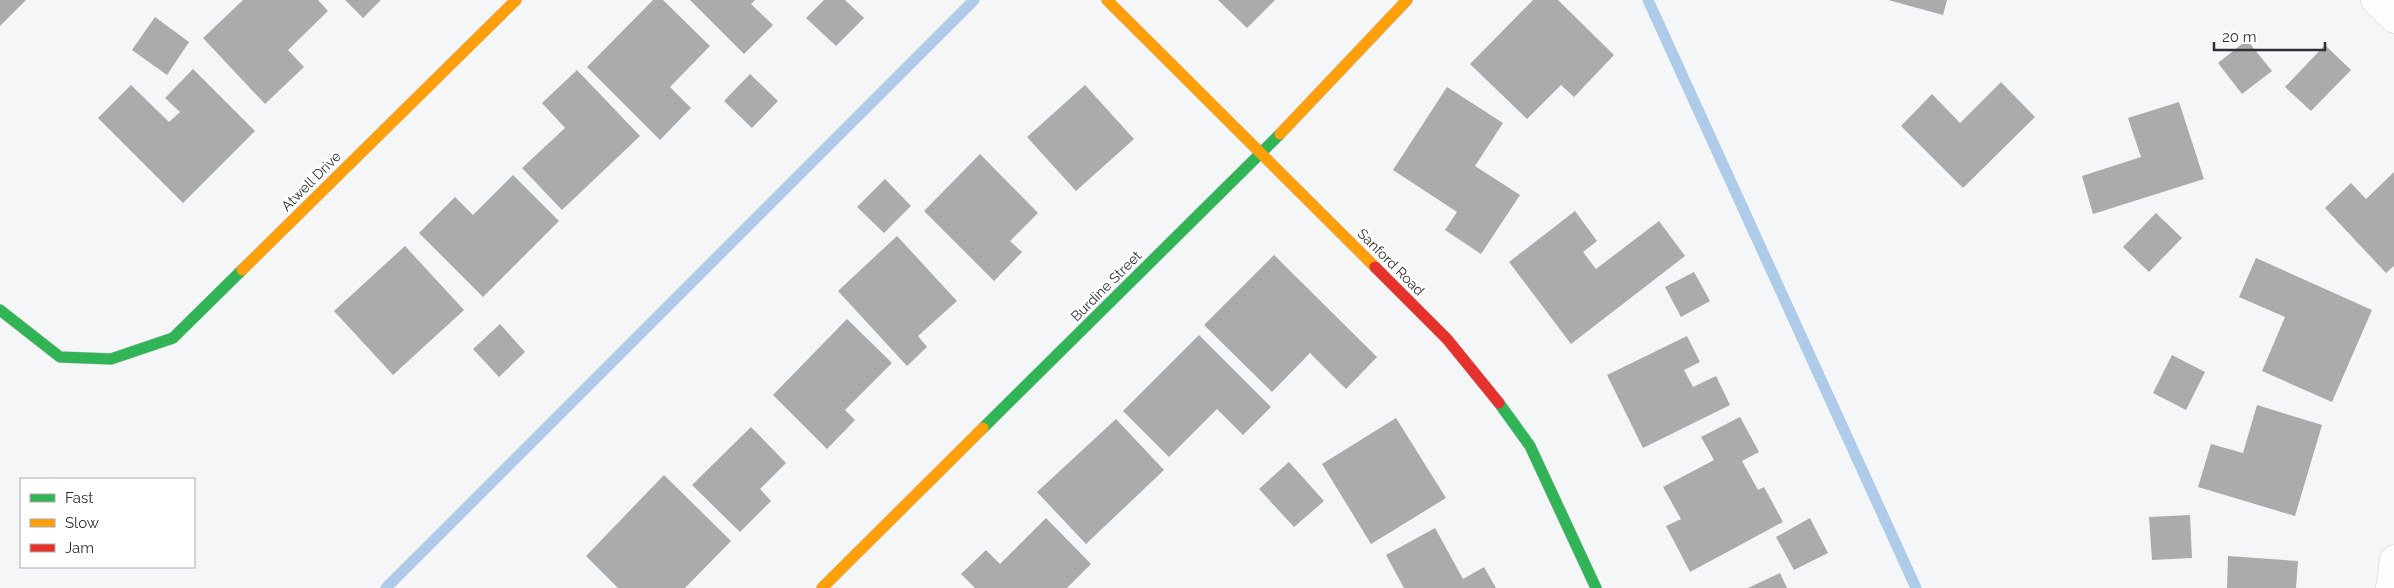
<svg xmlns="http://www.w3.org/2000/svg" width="2394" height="588" font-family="Raleway,sans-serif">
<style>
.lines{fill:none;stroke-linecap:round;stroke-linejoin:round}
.stream{stroke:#aecce9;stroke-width:11}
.building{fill:#ababab}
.street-casing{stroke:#cbccce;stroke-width:29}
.fast-casing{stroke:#cbccce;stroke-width:12}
.slow-casing{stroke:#cbccce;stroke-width:12}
.jam-casing{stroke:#cbccce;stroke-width:12}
.street{stroke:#fefefe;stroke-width:28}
.fast{stroke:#30b455;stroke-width:11}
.slow{stroke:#ff9f0a;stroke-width:11}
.jam{stroke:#e5322d;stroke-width:11}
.labels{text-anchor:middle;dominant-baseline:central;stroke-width:5;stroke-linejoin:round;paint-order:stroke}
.street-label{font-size:14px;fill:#2f2f31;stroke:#fff}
</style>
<rect width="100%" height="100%" fill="#f5f6f8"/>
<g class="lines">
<path class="stream" d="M1648 0 1916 588
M386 588 974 0"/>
</g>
<path class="building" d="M0 0H26L0 26Z
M243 0H318L328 11 288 50 304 67 265 104 203 38Z
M345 0H381L363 18Z
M653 0H663L710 46 670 87 691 108 660 140 587 67Z
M690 0H755L751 4 773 25 744 54Z
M824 0H845L864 18 836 46 806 18Z
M1218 0H1275L1247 28Z
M1533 0H1558L1614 55 1574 97 1561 85 1527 119 1470 64Z
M1888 0H1947L1943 15Z
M155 17 189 42 167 75 132 50Z
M2247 40 2272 71 2242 94 2218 63Z
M2325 45 2351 70 2311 111 2285 87Z
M193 69 255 131 183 203 98 118 131 85 169 122 180 112 165 98Z
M577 70 640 136 562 210 522 168 565 128 542 103Z
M750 74 778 101 752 128 724 101Z
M2001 82 2035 117 1963 188 1901 126 1932 94 1960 123Z
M1085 85 1134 139 1076 191 1027 137Z
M1447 87 1503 123 1475 166 1520 195 1481 254 1445 230 1457 212 1393 170Z
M2179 102 2204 179 2093 214 2082 176 2141 157 2128 118Z
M980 154 1038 213 1010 241 1022 252 994 281 924 211Z
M2394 172V266L2386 273 2325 208 2351 183 2366 199Z
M513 175 559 221 483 297 419 233 455 197 473 215Z
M885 179 911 206 884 233 857 207Z
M1575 211 1597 241 1583 252 1596 269 1659 221 1685 256 1571 344 1509 262Z
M2156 213 2182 238 2149 272 2123 247Z
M897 236 957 301 918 336 927 347 907 366 838 291Z
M405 246 464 310 393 375 334 311Z
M1274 255 1377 357 1346 389 1310 353 1272 392 1204 325Z
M2256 258 2372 310 2332 402 2262 371 2285 317 2239 297Z
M1694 272 1710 301 1681 317 1665 287Z
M847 319 892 363 845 410 855 420 827 449 773 395Z
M500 324 525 352 499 377 473 349Z
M1199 335 1271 407 1243 435 1217 409 1169 457 1123 411Z
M1687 336 1700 362 1684 370 1693 387 1716 376 1730 405 1643 448 1607 375Z
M2172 355 2205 372 2186 410 2153 393Z
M2257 405 2322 425 2295 516 2198 487 2211 444 2243 453Z
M1740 417 1759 452 1742 461 1758 490 1764 487 1783 522 1690 572 1666 526 1681 519 1663 487 1714 460 1701 437Z
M1396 418 1446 498 1371 544 1322 464Z
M1116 419 1164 470 1086 544 1037 492Z
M751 427 786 463 760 489 771 501 740 532 692 485Z
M1289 462 1324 501 1294 527 1259 489Z
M664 475 731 541 685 588H618L586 556Z
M2190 515 2192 558 2152 560 2149 517Z
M1046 518 1091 564 1067 588H975L961 574 986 550 1000 564Z
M1810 518 1828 553 1794 570 1776 537Z
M1435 528 1463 579 1484 567 1496 588H1404L1386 555Z
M2228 556 2298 561 2296 588H2227Z
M1780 573 1787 588H1748Z"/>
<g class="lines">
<defs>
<path id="street" d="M2375 0 2394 19
M2390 588 2394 559"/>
<path id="fast" d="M0 310 60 357 111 359 173 338 242 270
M1499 403 1530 446 1596 588
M983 428 1280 134"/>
<path id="slow" d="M1107 0 1375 267
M1280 134 1407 0
M242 270 516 0
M822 588 983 428"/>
<path id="jam" d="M1375 267 1447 339 1499 403"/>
</defs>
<use href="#street" class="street-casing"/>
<use href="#fast" class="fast-casing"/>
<use href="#slow" class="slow-casing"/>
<use href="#jam" class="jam-casing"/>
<use href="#street" class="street"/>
<use href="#fast" class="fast"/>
<use href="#slow" class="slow"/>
<use href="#jam" class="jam"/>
</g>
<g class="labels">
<g class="street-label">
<text transform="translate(311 181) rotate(-45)">Atwell Drive</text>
<text transform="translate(1391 262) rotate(45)">Sanford Road</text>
<text transform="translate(1106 286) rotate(-45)">Burdine Street</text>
</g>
</g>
<rect x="20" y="478" width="175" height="90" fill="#ffffff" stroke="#acacad"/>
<rect x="30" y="494" width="25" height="8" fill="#30b455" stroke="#acacad"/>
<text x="65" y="503" font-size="15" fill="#2f2f31">Fast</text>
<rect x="30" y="519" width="25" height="8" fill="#ff9f0a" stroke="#acacad"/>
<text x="65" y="528" font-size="15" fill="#2f2f31">Slow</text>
<rect x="30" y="544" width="25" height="8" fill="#e5322d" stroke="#acacad"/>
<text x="65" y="553" font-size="15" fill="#2f2f31">Jam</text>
<path d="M2214 42v8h111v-8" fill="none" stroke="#2f2f31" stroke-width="2.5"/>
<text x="2222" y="42" font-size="15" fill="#2f2f31" stroke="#ffffff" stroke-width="4" paint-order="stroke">20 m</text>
</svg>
